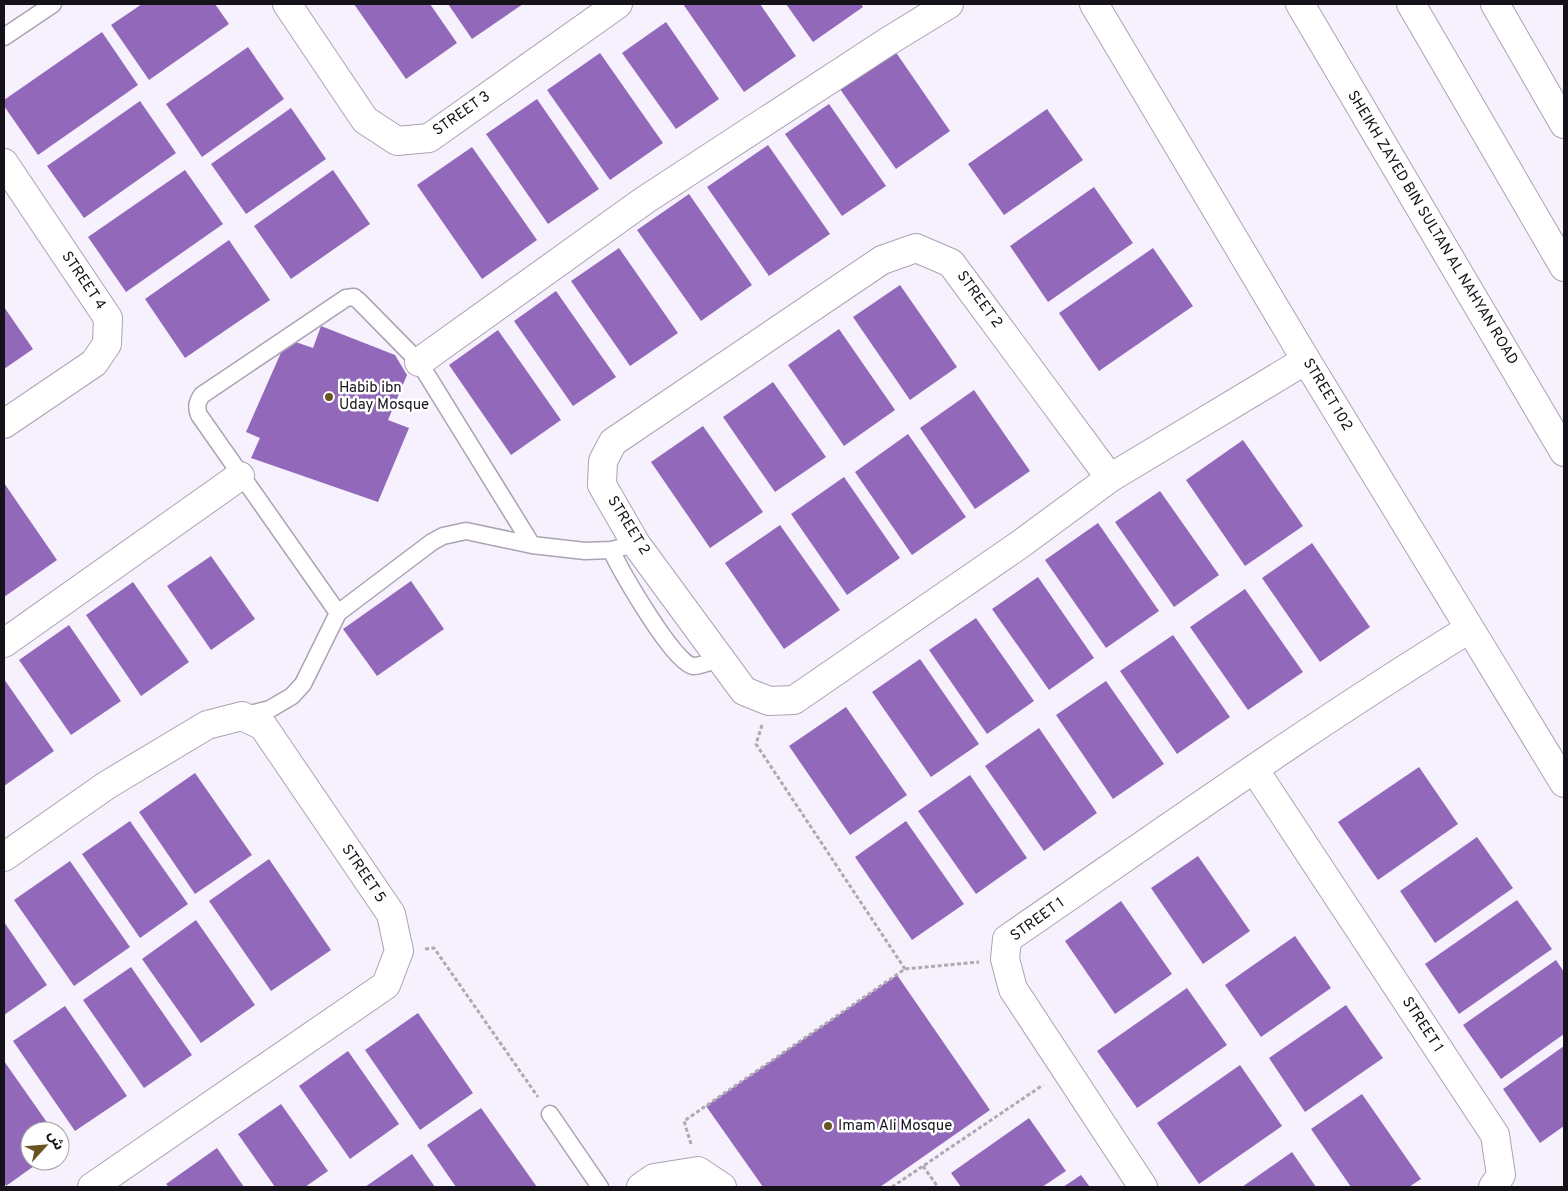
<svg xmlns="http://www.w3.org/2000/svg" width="1568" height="1191" font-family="Overpass,'Noto Sans Arabic',sans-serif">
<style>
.building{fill:#9269ba}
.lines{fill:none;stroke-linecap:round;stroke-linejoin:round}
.service-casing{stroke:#aba2b4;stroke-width:19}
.minor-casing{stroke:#aba2b4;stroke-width:30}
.tertiary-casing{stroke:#aba2b4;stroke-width:30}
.motorway-casing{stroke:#aba2b4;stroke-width:30}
.path{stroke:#aea9b3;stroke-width:3;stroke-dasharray:4 2.5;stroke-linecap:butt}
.service{stroke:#fff;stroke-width:16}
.minor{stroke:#fff;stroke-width:28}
.tertiary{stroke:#fff;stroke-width:28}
.motorway{stroke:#fff;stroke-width:28}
.poi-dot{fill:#685523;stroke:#fff;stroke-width:2}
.labels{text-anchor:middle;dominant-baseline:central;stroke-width:5;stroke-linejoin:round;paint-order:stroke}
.street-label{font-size:15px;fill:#151219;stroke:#fff}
.poi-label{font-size:15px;fill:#151219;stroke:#fff;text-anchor:start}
</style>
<rect width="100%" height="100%" fill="#f7f1fd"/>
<path class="building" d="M142 4H215L229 24 149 80 111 25Z
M354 4H430L457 43 406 79Z
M448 4H523L472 39Z
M683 4H760L796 56 744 92Z
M786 4H861L863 7 813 42Z
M666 22 719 99 676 129 622 53Z
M102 32 138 85 38 155 4 106V100Z
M248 47 284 99 202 157 166 104Z
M895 51 950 131 896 169 840 89Z
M600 53 663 143 610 180 547 90Z
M537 99 599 189 548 224 486 134Z
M140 101 176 153 84 218 47 166Z
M829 104 886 186 842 216 785 134Z
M291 108 326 159 246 214 211 164Z
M1047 109 1083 160 1004 215 968 164Z
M768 145 830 234 769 276 707 187Z
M472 147 537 240 482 279 417 185Z
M185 170 223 224 126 292 88 237Z
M333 170 370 224 291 279 254 226Z
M1094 187 1133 243 1048 302 1010 246Z
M689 194 752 285 701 321 637 230Z
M229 240 270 300 185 358 145 299Z
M619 248 678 333 630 366 571 281Z
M1153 248 1193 306 1099 371 1059 313Z
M900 285 957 367 910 400 853 317Z
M556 291 616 377 573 406 514 321Z
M4 307 33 349 4 369Z
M321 326 395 355 407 375 388 420 409 428 378 502 251 458 260 438 246 432 287 339 313 348Z
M839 329 895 410 844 446 788 365Z
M498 330 561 420 511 455 449 365Z
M773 382 826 457 775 492 723 417Z
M974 390 1030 471 975 509 920 428Z
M703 426 763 512 710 548 651 462Z
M908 434 966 517 912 555 855 472Z
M1243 440 1303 526 1245 566 1186 480Z
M844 477 900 558 847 595 791 514Z
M4 483 57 560 4 597Z
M1160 491 1219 575 1174 607 1115 522Z
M1098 523 1159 611 1106 648 1045 560Z
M780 525 840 610 784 649 725 563Z
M1312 543 1370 627 1320 662 1262 578Z
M211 556 255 619 211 650 167 586Z
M1038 577 1094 658 1049 690 992 609Z
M411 581 444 629 377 676 343 629Z
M133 582 189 662 141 696 86 615Z
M1245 589 1303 672 1248 710 1190 627Z
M976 618 1034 701 987 734 929 650Z
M69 625 121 701 71 735 19 660Z
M1173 635 1230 717 1177 754 1120 671Z
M920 659 979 744 931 777 872 692Z
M4 679 54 751 4 786Z
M1106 681 1164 764 1113 799 1056 715Z
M846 707 907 795 850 835 789 746Z
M1039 728 1097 813 1044 851 985 766Z
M1419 767 1458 824 1378 880 1338 822Z
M195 773 252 855 195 894 139 812Z
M970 775 1027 858 976 894 918 811Z
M130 821 188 904 140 938 82 854Z
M906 821 964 904 912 940 855 857Z
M1477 837 1513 888 1435 943 1400 891Z
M1198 856 1250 931 1203 964 1151 888Z
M269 859 331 950 271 991 209 901Z
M70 861 130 947 74 986 14 900Z
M1517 900 1552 949 1459 1014 1425 964Z
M1121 901 1172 974 1115 1014 1065 941Z
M196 920 255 1005 201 1043 142 959Z
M4 922 47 985 4 1015Z
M1295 936 1331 988 1261 1037 1225 985Z
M1556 960 1564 972V1034L1501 1079 1463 1025Z
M131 967 192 1055 144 1088 83 1000Z
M897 975 990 1110 880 1187H763L706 1106Z
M1187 988 1227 1045 1137 1108 1097 1051Z
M1346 1005 1383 1058 1305 1112 1269 1058Z
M65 1006 127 1096 75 1131 13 1041Z
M418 1013 473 1093 420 1130 365 1050Z
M1564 1046V1126L1540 1143 1503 1089Z
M348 1051 399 1124 350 1159 299 1086Z
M4 1061 53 1131H30V1161H41L6 1186 4 1182Z
M1240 1065 1282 1126 1199 1184 1157 1123Z
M1362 1094 1421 1179 1409 1187H1351L1311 1129Z
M281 1104 328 1171 305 1187H275L238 1134Z
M481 1108 537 1187H456L427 1145Z
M1029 1118 1066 1171 1042 1187H961L951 1173Z
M217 1148 244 1187H169L166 1184Z
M1292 1152 1316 1187H1242Z
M412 1154 435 1187H365Z
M1081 1175 1090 1187H1063Z"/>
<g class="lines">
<defs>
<path id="service" d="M4 37 53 4
M611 550C621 571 674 664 693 666 702 666 712 661 720 658
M338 613 199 415C196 407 197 402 202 395L346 298 354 297 359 301 419 362 532 545
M242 716 270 709 292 696 303 684 338 613 432 542 443 536 466 531 532 545 585 551 611 550 636 544
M550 1114 600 1187"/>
<path id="minor" d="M287 4 365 120 397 141 429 138 618 4
M4 163 108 318 107 344 94 363 4 424
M419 362 645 200 887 42 949 4
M1110 478 951 263 916 248 882 260 613 442 603 461 602 485 636 544 744 691 769 701 794 700 1022 543 1110 478 1306 360
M4 643 240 476
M1254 769 1495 1135 1501 1175 1493 1187
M4 857 107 785 207 725 242 716 263 726 391 914 399 951 386 985 92 1187
M641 1187 654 1178 698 1171 722 1187
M1143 1187 1013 989 1005 959 1007 939C1160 834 1311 726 1469 629"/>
<path id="tertiary" d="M1094 4 1306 360 1564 783"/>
<path id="motorway" d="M1300 4 1564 452
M1411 4 1564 267
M1495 4 1564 124"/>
</defs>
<use href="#service" class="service-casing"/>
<use href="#minor" class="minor-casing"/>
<use href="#tertiary" class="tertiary-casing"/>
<use href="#motorway" class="motorway-casing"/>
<path class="path" d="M762 725 756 744 905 969
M425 949 434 948 538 1097
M691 1144 684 1121 905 969 979 962
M923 1166 938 1187
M892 1187 1043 1085"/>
<use href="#service" class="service"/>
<use href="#minor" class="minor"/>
<use href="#tertiary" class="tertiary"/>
<use href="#motorway" class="motorway"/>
</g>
<g class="poi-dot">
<circle cx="329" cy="397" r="5"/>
<circle cx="828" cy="1126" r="5"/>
</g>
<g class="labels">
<g class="street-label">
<text transform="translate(462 114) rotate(-35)">STREET 3</text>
<text transform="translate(1432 228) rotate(59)">SHEIKH ZAYED BIN SULTAN AL NAHYAN ROAD</text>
<text transform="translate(83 281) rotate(56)">STREET 4</text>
<text transform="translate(979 300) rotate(54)">STREET 2</text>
<text transform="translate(1327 395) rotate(59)">STREET 102</text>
<text transform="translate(628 526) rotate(58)">STREET 2</text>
<text transform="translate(363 874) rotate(56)">STREET 5</text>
<text transform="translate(1038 920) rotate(-36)">STREET 1</text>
<text transform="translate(1422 1025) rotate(57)">STREET 1</text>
</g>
<g class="poi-label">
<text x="339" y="388">Habib ibn<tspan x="339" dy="17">Uday Mosque</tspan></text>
<text x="838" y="1126">Imam Ali Mosque</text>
</g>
</g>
<rect width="1568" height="1191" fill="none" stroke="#151219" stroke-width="10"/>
<g transform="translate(45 1146) rotate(64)"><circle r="24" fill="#ffffff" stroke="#a1a0a3"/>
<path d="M0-4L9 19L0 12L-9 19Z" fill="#685523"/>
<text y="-8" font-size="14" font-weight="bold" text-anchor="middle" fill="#151219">ش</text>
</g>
</svg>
